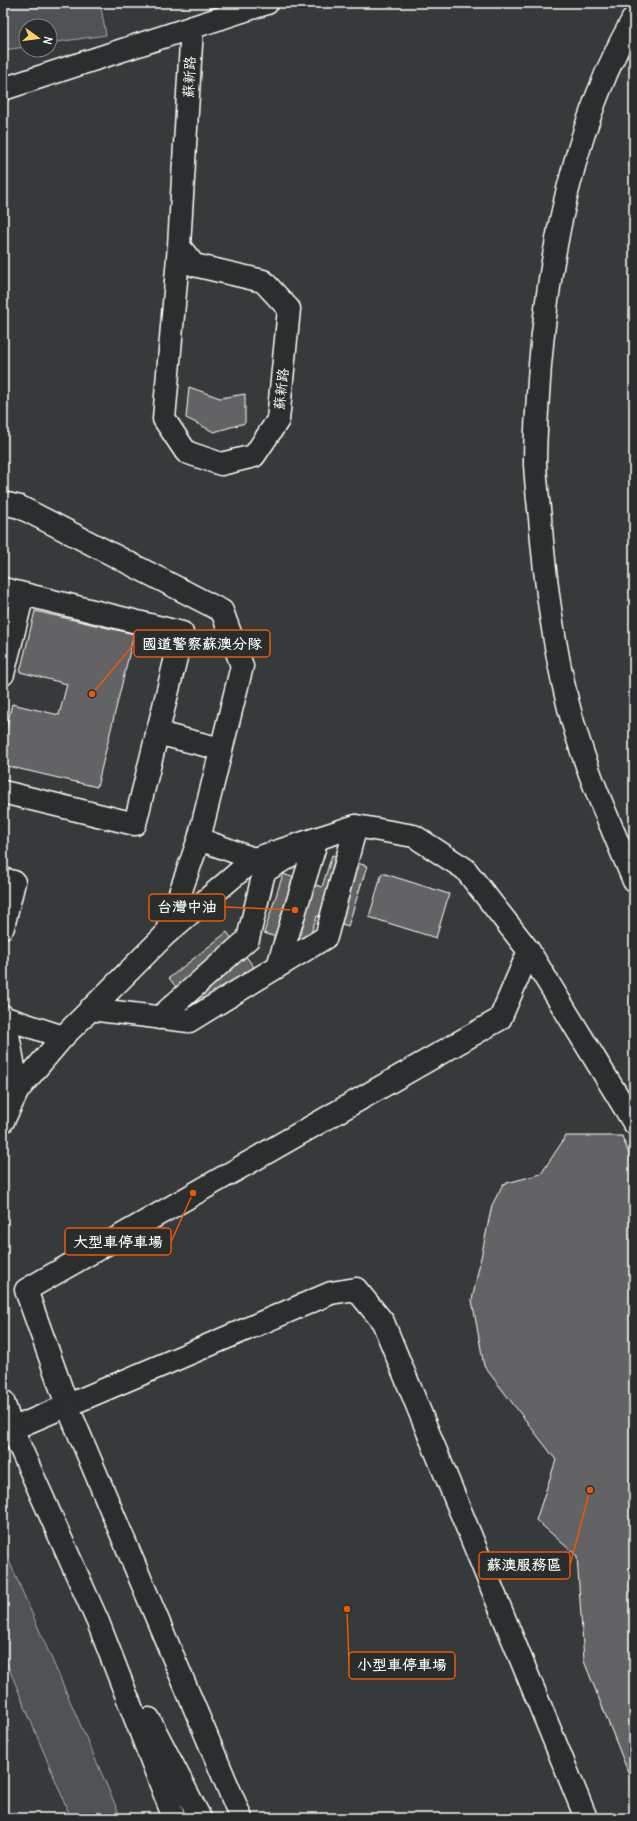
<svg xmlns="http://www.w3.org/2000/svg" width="637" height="1821" font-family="Delius,'LXGW WenKai TC',sans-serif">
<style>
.green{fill:#505354;stroke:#a8a9aa}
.building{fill:#636465;stroke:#fff}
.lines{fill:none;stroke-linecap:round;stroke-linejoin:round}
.minor-casing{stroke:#fff;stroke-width:25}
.highway-casing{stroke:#fff;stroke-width:25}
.minor{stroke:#2a2d2e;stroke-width:22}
.highway{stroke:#2a2d2e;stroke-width:22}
.labels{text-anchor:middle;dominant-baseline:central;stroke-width:4;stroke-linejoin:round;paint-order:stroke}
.street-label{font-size:14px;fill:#fff;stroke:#2a2d2e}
.leader{fill:none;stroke:#e8590c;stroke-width:1.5}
.callout-dot{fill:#e8590c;stroke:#2a2d2e;stroke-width:1.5}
.callout{fill:#2a2d2e;stroke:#e8590c;stroke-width:1.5}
.callout-label{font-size:15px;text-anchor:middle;font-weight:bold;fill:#fff}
</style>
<rect width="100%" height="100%" fill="#373a3b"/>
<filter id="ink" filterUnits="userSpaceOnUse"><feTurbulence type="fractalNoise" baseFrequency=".025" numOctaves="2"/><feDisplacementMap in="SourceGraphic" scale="8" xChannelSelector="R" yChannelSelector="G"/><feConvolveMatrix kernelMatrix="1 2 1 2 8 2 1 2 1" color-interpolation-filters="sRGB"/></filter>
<g filter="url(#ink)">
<path class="green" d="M3 3H100L106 35 50 43V26H26V47L3 50Z
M3 1547 121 1818H71L3 1654Z"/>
<path class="building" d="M189 387 220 398 245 394V423L214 432 186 418Z
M35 611 134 634 97 787 3 765V743L12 704 59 715 67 684 20 672Z
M332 855 367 866 348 926 317 916 306 947 264 933 283 874 322 887Z
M382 873 449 894 436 938 369 917Z
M227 932 254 967 195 1012 169 978Z
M566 1136H622L634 1167V1787L584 1661 577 1556 536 1520 556 1460 484 1366 472 1300 492 1205 503 1184 541 1174Z"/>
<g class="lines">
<defs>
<path id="minor" d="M3 89 267 3
M179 246 194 265 263 281 289 309 278 420 254 456 221 464 186 452 164 419 179 246 192 27
M3 503 20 507 222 611 242 666 199 839 166 933
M3 589 182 633 135 824 3 792
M3 674 23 594
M157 733 221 749
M199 839 254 859
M3 879 14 882 3 927
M278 966 317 839
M90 1009 189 1021 326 937 356 826
M3 1016 5 1018 63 1037
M5 1018 18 1090
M159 1018 248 939 264 872 291 855
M3 1121 18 1090 63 1037 165 935 254 859 356 826 414 836 465 869 529 951 634 1123
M3 1401 12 1429 331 1293 356 1289 383 1322 586 1818
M67 1405 26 1290 500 1019 529 951"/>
<path id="highway" d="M634 17C575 122 550 246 540 365 538 398 535 431 535 464 536 482 538 500 540 518 545 580 553 643 568 704 583 765 610 823 634 881
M67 1405 241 1818
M12 1429 98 1622 174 1818
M149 1719 200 1818"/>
</defs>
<use href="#minor" class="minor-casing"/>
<use href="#highway" class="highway-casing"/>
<use href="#minor" class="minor"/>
<use href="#highway" class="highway"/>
</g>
</g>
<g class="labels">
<g class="street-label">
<text transform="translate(189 77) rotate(-87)">蘇新路</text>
<text transform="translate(281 389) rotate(-84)">蘇新路</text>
</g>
</g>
<path class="leader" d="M92 694L134 644M295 910L225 907M193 1193L171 1242M590 1490L570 1565M347 1609L349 1665"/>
<g class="callout-dot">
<circle cx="92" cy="694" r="4"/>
<circle cx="295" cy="910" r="4"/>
<circle cx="193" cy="1193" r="4"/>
<circle cx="590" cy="1490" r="4"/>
<circle cx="347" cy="1609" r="4"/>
</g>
<g class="callout">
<rect x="134" y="630" width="136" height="27" rx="4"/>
<rect x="149" y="894" width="76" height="27" rx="4"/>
<rect x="65" y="1228" width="106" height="27" rx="4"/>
<rect x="479" y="1552" width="91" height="27" rx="4"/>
<rect x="349" y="1652" width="106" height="27" rx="4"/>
</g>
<g class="callout-label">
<text x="202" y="649">國道警察蘇澳分隊</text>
<text x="187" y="912">台灣中油</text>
<text x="118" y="1247">大型車停車場</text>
<text x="524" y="1570">蘇澳服務區</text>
<text x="402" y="1670">小型車停車場</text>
</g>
<rect width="637" height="1821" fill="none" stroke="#2a2d2e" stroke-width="16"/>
<rect x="8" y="8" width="621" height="1805" fill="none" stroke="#fff" stroke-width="1.5" filter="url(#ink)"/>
<g transform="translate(38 38) rotate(104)"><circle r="19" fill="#2a2d2e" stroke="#7f8182"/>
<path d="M0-3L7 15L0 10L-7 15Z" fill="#ffd166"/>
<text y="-6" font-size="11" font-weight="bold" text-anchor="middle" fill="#ffffff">N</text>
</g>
</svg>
